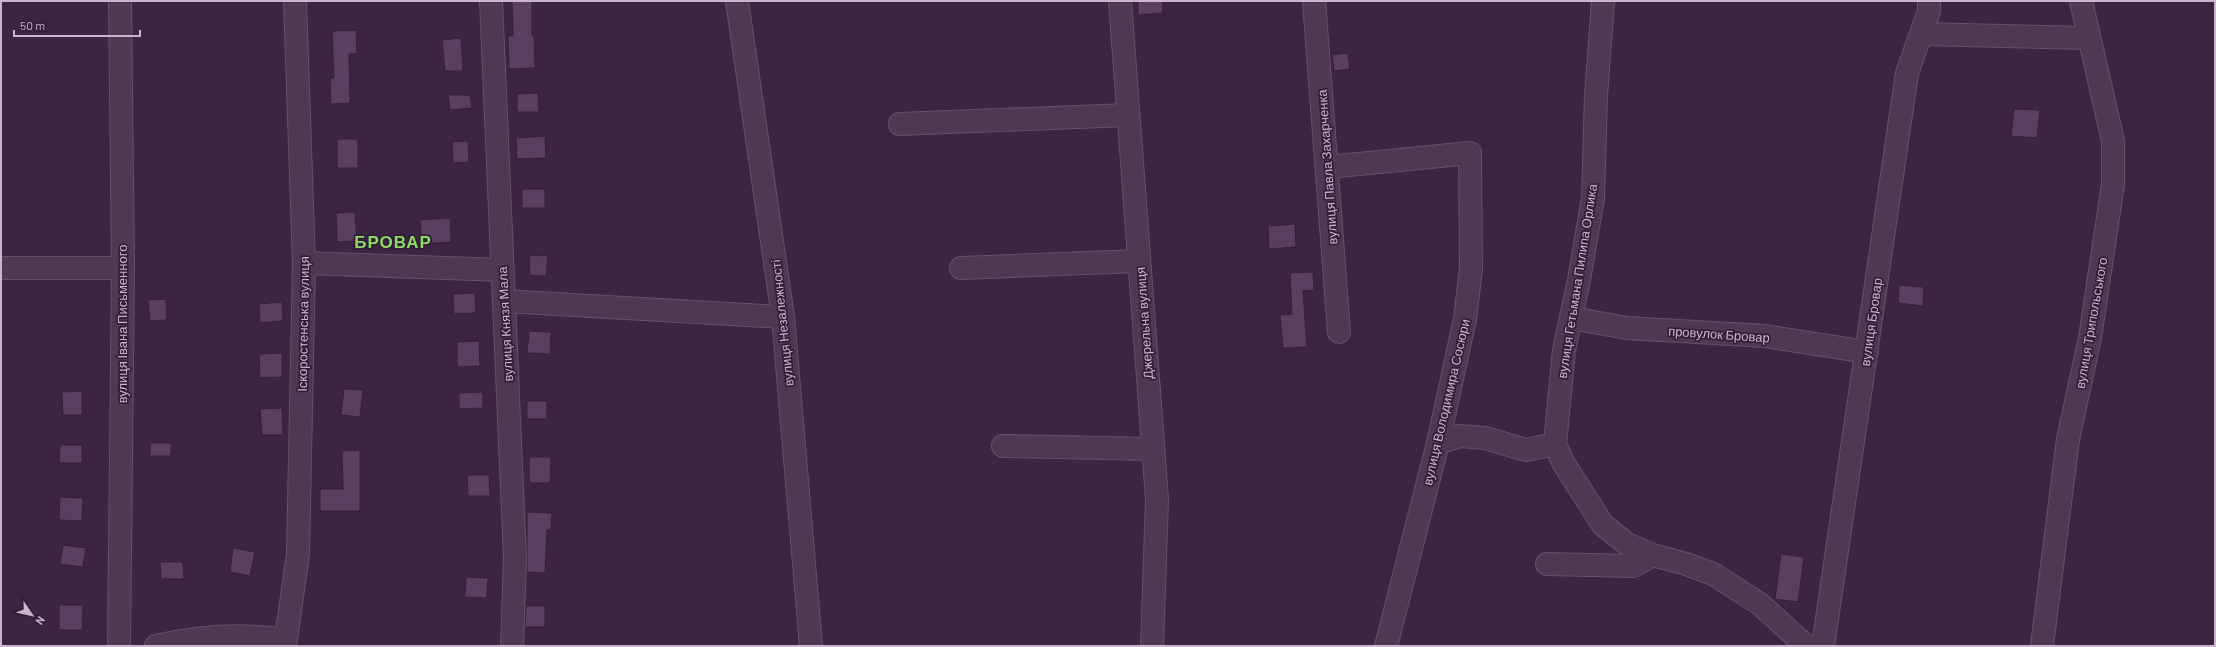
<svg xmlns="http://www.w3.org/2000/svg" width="2216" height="647" font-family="Barlow,sans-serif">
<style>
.building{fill:#5a3f60;stroke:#342039}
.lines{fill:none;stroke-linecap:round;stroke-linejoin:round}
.minor-casing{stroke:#655269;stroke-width:24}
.minor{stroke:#4d3a52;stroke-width:22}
.labels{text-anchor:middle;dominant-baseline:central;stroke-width:3.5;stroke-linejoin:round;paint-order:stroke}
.street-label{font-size:13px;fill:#c8b7cc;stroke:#321e37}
.district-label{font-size:17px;font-weight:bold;letter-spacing:1px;fill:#8cd964;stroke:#321e37}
</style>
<rect width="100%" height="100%" fill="#3c2542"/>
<path class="building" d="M512 1H532V35H534L535 68 509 69 508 36H513Z
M1138 1H1162L1163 13 1138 15Z
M356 30 357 54H349L350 103 331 104 330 78H334L332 31Z
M461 38 463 71H445L442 40Z
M1348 53 1350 69 1334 71 1332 55Z
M538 93 539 112H517V94Z
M448 95H470L472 108 450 110Z
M2014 109 2040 110 2037 138 2011 136Z
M545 136 546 158 517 159 516 138Z
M337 139H358V168H337Z
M468 141 469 162 453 163 452 142Z
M522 189H545V208H522Z
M355 212 357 241 337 242 336 213Z
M450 218 451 242 422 244 420 220Z
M1295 224 1296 247 1269 249 1268 226Z
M530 255 548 256 546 276 529 275Z
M1313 272 1314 290 1303 291 1307 347 1283 348 1280 315 1292 314 1290 273Z
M1899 285 1924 287 1923 306 1898 303Z
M475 293 476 313 454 314 453 294Z
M166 299 167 320 150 321 148 300Z
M282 302 283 321 260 323 259 304Z
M529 331 551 332 550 354 527 353Z
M479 341 480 366 457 367V342Z
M282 353V377L260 378 259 354Z
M344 389 363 390 360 417 341 415Z
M82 391V415H63L62 392Z
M483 392V408L459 409V393Z
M527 401H547V419H527Z
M282 408 283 435H262L260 409Z
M150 443H171V456H150Z
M60 445H82V463H59Z
M360 450V511H320V489H343L342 451Z
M529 457H551L550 483H529Z
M467 475H489L490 496H468Z
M60 497 83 498 82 521 59 520Z
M527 512 552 513 551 530H547L545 573 527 572Z
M63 545 86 548 83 567 60 564Z
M233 548 255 552 250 576 230 572Z
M1781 554 1804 557 1798 602 1775 599Z
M160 562H183L184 579H161Z
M466 577 488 578 487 598 465 597Z
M59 605H83L82 630H59Z
M526 606H545V627H525Z"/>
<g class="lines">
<defs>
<path id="minor" d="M491 1 515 558 512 646
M737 1 783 317 811 646
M1120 1 1157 499 1152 646
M1314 1 1339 332
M1603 1 1596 96 1593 198 1579 280 1564 350 1555 444 1564 464 1603 525 1627 544 1653 555 1686 564 1713 574 1760 604 1806 646
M1921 34 2089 38
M900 124 1128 115
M1328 167 1470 153 1471 269 1465 319 1438 443 1386 646
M304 263 502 270
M1 268H123
M961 268 1139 261
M504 301 783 317
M1571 318 1627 328 1765 336 1867 352
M1438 443 1460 436 1485 438 1526 450 1555 444
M1003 446 1153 449
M1547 564 1633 566 1653 555
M119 646 123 268 120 1
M156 646C197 637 243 633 284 640
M285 646 298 554 304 263 295 1
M1823 646 1907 73 1929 11V1
M2042 646 2068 439 2090 338 2113 184V141L2081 1"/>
</defs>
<use href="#minor" class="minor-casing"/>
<use href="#minor" class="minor"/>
</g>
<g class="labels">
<g class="street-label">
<text transform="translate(1327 167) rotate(-94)">вулиця Павла Захарченка</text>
<text transform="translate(1577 281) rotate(-81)">вулиця Гетьмана Пилипа Орлика</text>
<text transform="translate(1871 322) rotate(-82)">вулиця Бровар</text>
<text transform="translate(782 323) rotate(-96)">вулиця Незалежності</text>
<text transform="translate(1144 323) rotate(-94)">Джерельна вулиця</text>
<text transform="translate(2091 323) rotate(-80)">вулиця Трипольського</text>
<text transform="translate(122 324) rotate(-90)">вулиця Івана Письменного</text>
<text transform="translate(303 324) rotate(-89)">Іскоростенська вулиця</text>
<text transform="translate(505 324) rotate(-93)">вулиця Князя Мала</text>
<text transform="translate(1719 334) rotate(4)">провулок Бровар</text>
<text transform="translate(1446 402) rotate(-77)">вулиця Володимира Сосюри</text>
</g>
<g class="district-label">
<text x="393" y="241">БРОВАР</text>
</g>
</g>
<rect width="2216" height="647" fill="none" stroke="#c8b7cc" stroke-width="4"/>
<g transform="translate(32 615) rotate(124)" stroke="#321e37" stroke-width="3" paint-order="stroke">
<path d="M0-3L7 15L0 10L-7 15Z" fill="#c8b7cc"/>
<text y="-6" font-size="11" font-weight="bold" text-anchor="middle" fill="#c8b7cc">N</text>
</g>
<path d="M14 30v6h126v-6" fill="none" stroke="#c8b7cc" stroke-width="2"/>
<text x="20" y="30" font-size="12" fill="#c8b7cc" stroke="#321e37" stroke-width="3" paint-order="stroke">50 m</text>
</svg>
